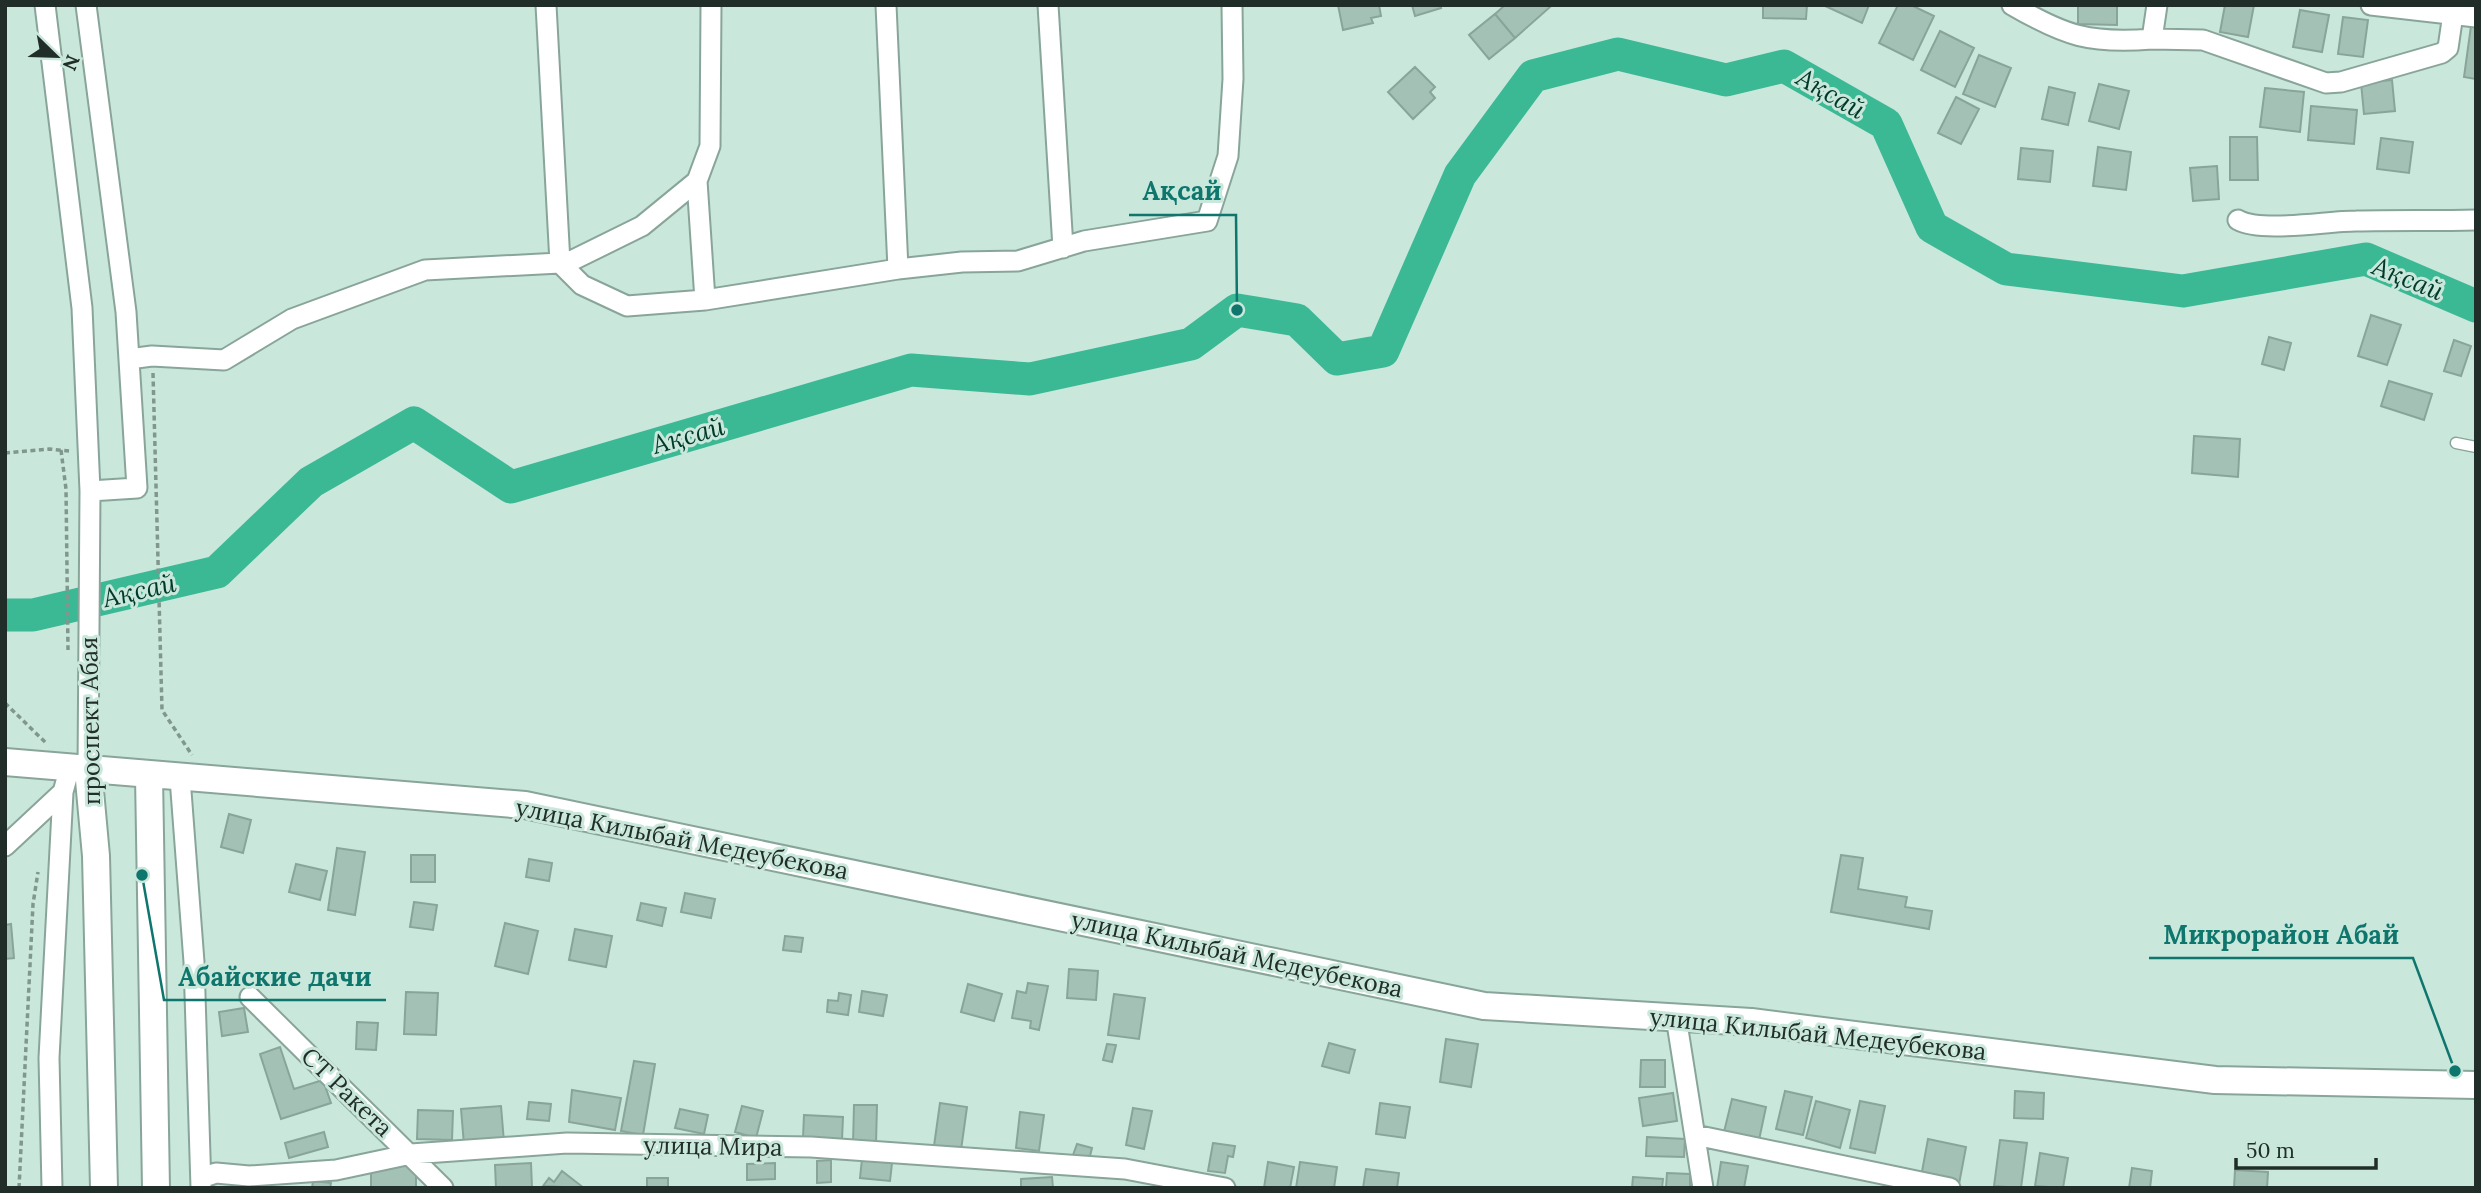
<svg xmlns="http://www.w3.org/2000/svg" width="2481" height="1193" font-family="Lora,serif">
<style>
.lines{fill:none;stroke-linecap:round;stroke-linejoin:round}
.river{stroke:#3bb894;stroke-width:33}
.building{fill:#a4c1b6;stroke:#89a59a;stroke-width:2}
.service-casing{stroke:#89a59a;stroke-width:13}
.minor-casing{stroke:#89a59a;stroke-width:23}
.secondary-casing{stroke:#89a59a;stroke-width:30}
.path{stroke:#81978e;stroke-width:3.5;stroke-dasharray:5 3.5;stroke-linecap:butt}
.service{stroke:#fff;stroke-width:10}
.minor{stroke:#fff;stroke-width:19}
.secondary{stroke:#fff;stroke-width:26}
.labels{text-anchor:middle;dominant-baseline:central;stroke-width:6;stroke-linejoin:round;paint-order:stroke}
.street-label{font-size:24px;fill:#212d28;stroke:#c9e7db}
.water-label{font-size:26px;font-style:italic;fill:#00392a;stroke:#c9e7db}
.leader{fill:none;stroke:#0f766e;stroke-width:2.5}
.callout-dot{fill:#0f766e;stroke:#c9e7db;stroke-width:2.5}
.callout-label{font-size:26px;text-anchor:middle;font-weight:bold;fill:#0f766e;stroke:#c9e7db;stroke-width:6;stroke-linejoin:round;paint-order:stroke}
</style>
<rect width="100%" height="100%" fill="#c9e7db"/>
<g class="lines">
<path class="river" d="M5 615H33L217 572 311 482 414 423 511 487 911 370 1030 379 1191 344 1237 310 1297 320 1337 359 1383 351 1460 175 1533 76 1618 54 1726 80 1784 66 1886 124 1932 227 2006 269 2183 291 2366 259 2476 306"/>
</g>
<path class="building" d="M1338 5H1379L1381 16 1371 18 1373 23 1343 30Z
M1412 5H1440L1441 8 1415 16Z
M1505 5H1548L1550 7 1515 38 1495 14Z
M1763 5H1807L1806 19 1763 18Z
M1823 5H1869L1862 23Z
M1898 5H1911L1934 16 1913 60 1879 43Z
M2078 5H2117V25L2078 24Z
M2225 5H2254L2248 37 2220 32Z
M2300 10 2329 15 2322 52 2293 47Z
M1495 14 1515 38 1489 59 1469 35Z
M2343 17 2368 20 2363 57 2338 54Z
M2471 26 2476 27V79L2464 77Z
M1940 31 1974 48 1955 87 1921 70Z
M1979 55 2011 68 1995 107 1963 94Z
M1415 67 1435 87 1430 92 1435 98 1413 119 1388 92Z
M2392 80 2395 111 2364 114 2361 83Z
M2099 84 2129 91 2119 129 2089 121Z
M2049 87 2075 93 2068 125 2042 119Z
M2265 88 2304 92 2300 132 2260 127Z
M1956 97 1979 109 1961 144 1938 133Z
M2311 106 2357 110 2354 144 2308 140Z
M2230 137H2257L2258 180H2230Z
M2381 138 2413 142 2409 173 2377 169Z
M2098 147 2131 152 2126 190 2093 186Z
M2021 148 2053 151 2050 182 2018 179Z
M2217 166 2219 199 2193 201 2190 168Z
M2371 315 2401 325 2387 365 2358 356Z
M2269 337 2291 343 2284 370 2262 364Z
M2454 340 2471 346 2461 376 2444 371Z
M2389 381 2432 394 2424 420 2381 406Z
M2194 436 2240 439 2238 477 2192 473Z
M229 814 251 820 243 853 221 847Z
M337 848 365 852 355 915 328 910Z
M411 855H435V882H411Z
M1841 855 1863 858 1858 889 1907 897 1905 907 1932 911 1929 929 1831 912Z
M529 859 552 863 549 881 526 877Z
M296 864 327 871 320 900 289 892Z
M685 893 715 899 711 918 681 912Z
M414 902 437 905 433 930 410 927Z
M641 903 666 908 662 926 637 920Z
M505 923 538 931 528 974 495 966Z
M11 924 14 958 5 959V925Z
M575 929 612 936 606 967 569 960Z
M785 936 803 938 801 952 783 950Z
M1069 969 1098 971 1096 1000 1067 998Z
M1028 983 1048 986 1039 1030 1030 1028 1031 1021 1012 1018 1017 991 1026 993Z
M968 984 1002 994 994 1021 961 1012Z
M862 991 887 995 883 1016 859 1012Z
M406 992 438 993 436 1035 404 1034Z
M839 993 851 995 848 1015 827 1012 828 1000 838 1001Z
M1114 994 1145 998 1139 1039 1108 1035Z
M244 1008 248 1032 222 1036 219 1012Z
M357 1022 378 1023 376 1050 356 1049Z
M1446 1039 1478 1044 1471 1087 1440 1082Z
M1329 1043 1355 1050 1349 1073 1322 1066Z
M1107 1044 1116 1045 1112 1062 1103 1060Z
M280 1047 294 1089 323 1080 331 1103 281 1119 260 1054Z
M1641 1060H1665V1087H1640Z
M634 1061 655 1064 643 1135 621 1131Z
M572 1090 621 1098 615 1130 569 1122Z
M1785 1091 1812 1097 1803 1135 1776 1129Z
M2015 1091 2044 1093 2043 1119 2014 1118Z
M1673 1093 1677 1121 1643 1126 1639 1098Z
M1732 1099 1766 1107 1759 1140 1724 1132Z
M1816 1101 1850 1110 1840 1148 1806 1138Z
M1860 1101 1885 1106 1875 1153 1850 1148Z
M529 1102 551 1104 549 1121 527 1119Z
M940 1103 967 1107 961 1150 934 1146Z
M1380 1103 1410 1107 1405 1138 1376 1134Z
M854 1105H877L876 1144H853Z
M501 1106 504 1142 464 1145 461 1109Z
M742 1106 763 1111 756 1138 735 1132Z
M1133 1108 1152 1111 1144 1149 1126 1145Z
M680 1109 708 1115 704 1134 675 1128Z
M418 1110 453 1111 452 1140 417 1139Z
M1020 1112 1044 1115 1039 1151 1016 1148Z
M804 1115 843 1117 842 1140 803 1138Z
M324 1132 328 1147 289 1158 285 1143Z
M1647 1137 1685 1139 1684 1157 1646 1156Z
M1928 1139 1966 1147 1959 1184 1921 1177Z
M2000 1140 2027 1143 2021 1188 1994 1186Z
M1213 1143 1235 1146 1233 1157 1228 1156 1225 1173 1208 1171Z
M1077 1144 1092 1148 1089 1160 1073 1155Z
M2040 1153 2068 1158 2063 1188 2035 1186Z
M862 1159 892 1163 890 1181 860 1178Z
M831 1160V1182L817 1183V1161Z
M1268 1162 1294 1167 1290 1188H1264Z
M1300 1162 1337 1167 1334 1188H1296Z
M1721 1162 1748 1166 1744 1188H1717Z
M531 1163 532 1188H496L495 1165Z
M775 1163V1179L747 1180V1164Z
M371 1166H416V1188H371Z
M2132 1168 2152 1171 2150 1188H2129Z
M1366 1169 1399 1173 1397 1188H1363Z
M2235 1170 2268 1172 2267 1188H2234Z
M562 1171 584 1188 543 1186 549 1178 554 1182Z
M1667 1173 1690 1174V1188H1666Z
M1052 1177 1053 1188H1021V1179Z
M1633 1177 1663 1179 1662 1188H1632Z
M647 1178H668V1188H647Z
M313 1181 331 1183 330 1188H312Z"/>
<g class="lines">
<defs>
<path id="service" d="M2456 443 2476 447"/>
<path id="minor" d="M45 5 82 308 90 491 88 769
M86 5 126 312 137 488 90 491
M546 5 560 263 582 285 627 306 705 300 898 269 962 262 1018 261 1084 241 1207 221 1228 156 1233 79 1232 5
M886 5 898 269
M1048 5 1063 248
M2012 5C2065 36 2090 44 2152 39
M2157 5 2152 39 2203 40 2326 83 2341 82 2442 53 2448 48 2453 14
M2371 5 2476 17
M697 181 705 300
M2238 220C2262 233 2326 221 2356 221 2396 220 2436 221 2476 220
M129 359 152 356 224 360 292 319 425 270 560 263 573 260 642 226 697 181 710 146 711 5
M180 778 194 962 201 1188
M5 846 63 792
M250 997 443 1188
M1676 1017 1703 1188
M1695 1135 1950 1188
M201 1178 216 1173 249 1176 336 1170 411 1154 567 1143 811 1147 1125 1169 1225 1188
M52 1188 49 1058 63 792 70 767"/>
<path id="secondary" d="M5 762 525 805 1484 1006 1751 1022 2215 1080 2476 1085
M88 769 96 856 104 1188
M149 776 156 1188"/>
</defs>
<use href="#service" class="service-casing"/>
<use href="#minor" class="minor-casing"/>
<use href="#secondary" class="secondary-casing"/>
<path class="path" d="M153 373 162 710 192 755
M61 450 66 489 68 650
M5 453 49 449 69 451
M5 703 46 743
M19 1188 33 904 38 872"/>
<use href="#service" class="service"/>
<use href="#minor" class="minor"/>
<use href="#secondary" class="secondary"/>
</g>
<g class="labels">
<g class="street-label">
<text transform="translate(90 721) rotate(-91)">проспект Абая</text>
<text transform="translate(682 839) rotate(11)">улица Килыбай Медеубекова</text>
<text transform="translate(1237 954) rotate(12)">улица Килыбай Медеубекова</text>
<text transform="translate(1818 1034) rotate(6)">улица Килыбай Медеубекова</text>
<text transform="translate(347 1092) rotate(44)">СТ Ракета</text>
<text transform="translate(713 1146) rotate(1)">улица Мира</text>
</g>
<g class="water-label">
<text transform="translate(1831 93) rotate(30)">Ақсай</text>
<text transform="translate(2408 278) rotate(22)">Ақсай</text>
<text transform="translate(688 435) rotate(-16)">Ақсай</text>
<text transform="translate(139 590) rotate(-13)">Ақсай</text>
</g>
</g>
<path class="leader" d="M1237 310L1236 215H1129M2455 1071L2413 958H2149M142 875L164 1000H386"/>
<g class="callout-dot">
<circle cx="1237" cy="310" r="7"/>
<circle cx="2455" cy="1071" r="7"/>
<circle cx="142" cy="875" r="7"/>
</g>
<g class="callout-label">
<text x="1182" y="200">Ақсай</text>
<text x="2281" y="944">Микрорайон Абай</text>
<text x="275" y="986">Абайские дачи</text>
</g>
<rect width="2481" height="1193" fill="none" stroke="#212d28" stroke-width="14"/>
<g transform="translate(56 56) rotate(113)" stroke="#c9e7db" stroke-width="5" paint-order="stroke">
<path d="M0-5L12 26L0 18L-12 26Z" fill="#212d28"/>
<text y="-10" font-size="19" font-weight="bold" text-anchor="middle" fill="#212d28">N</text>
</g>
<path d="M2236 1158v10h140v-10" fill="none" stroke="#212d28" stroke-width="3.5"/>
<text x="2246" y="1158" font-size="21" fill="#212d28" stroke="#c9e7db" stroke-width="5" paint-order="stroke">50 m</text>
</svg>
